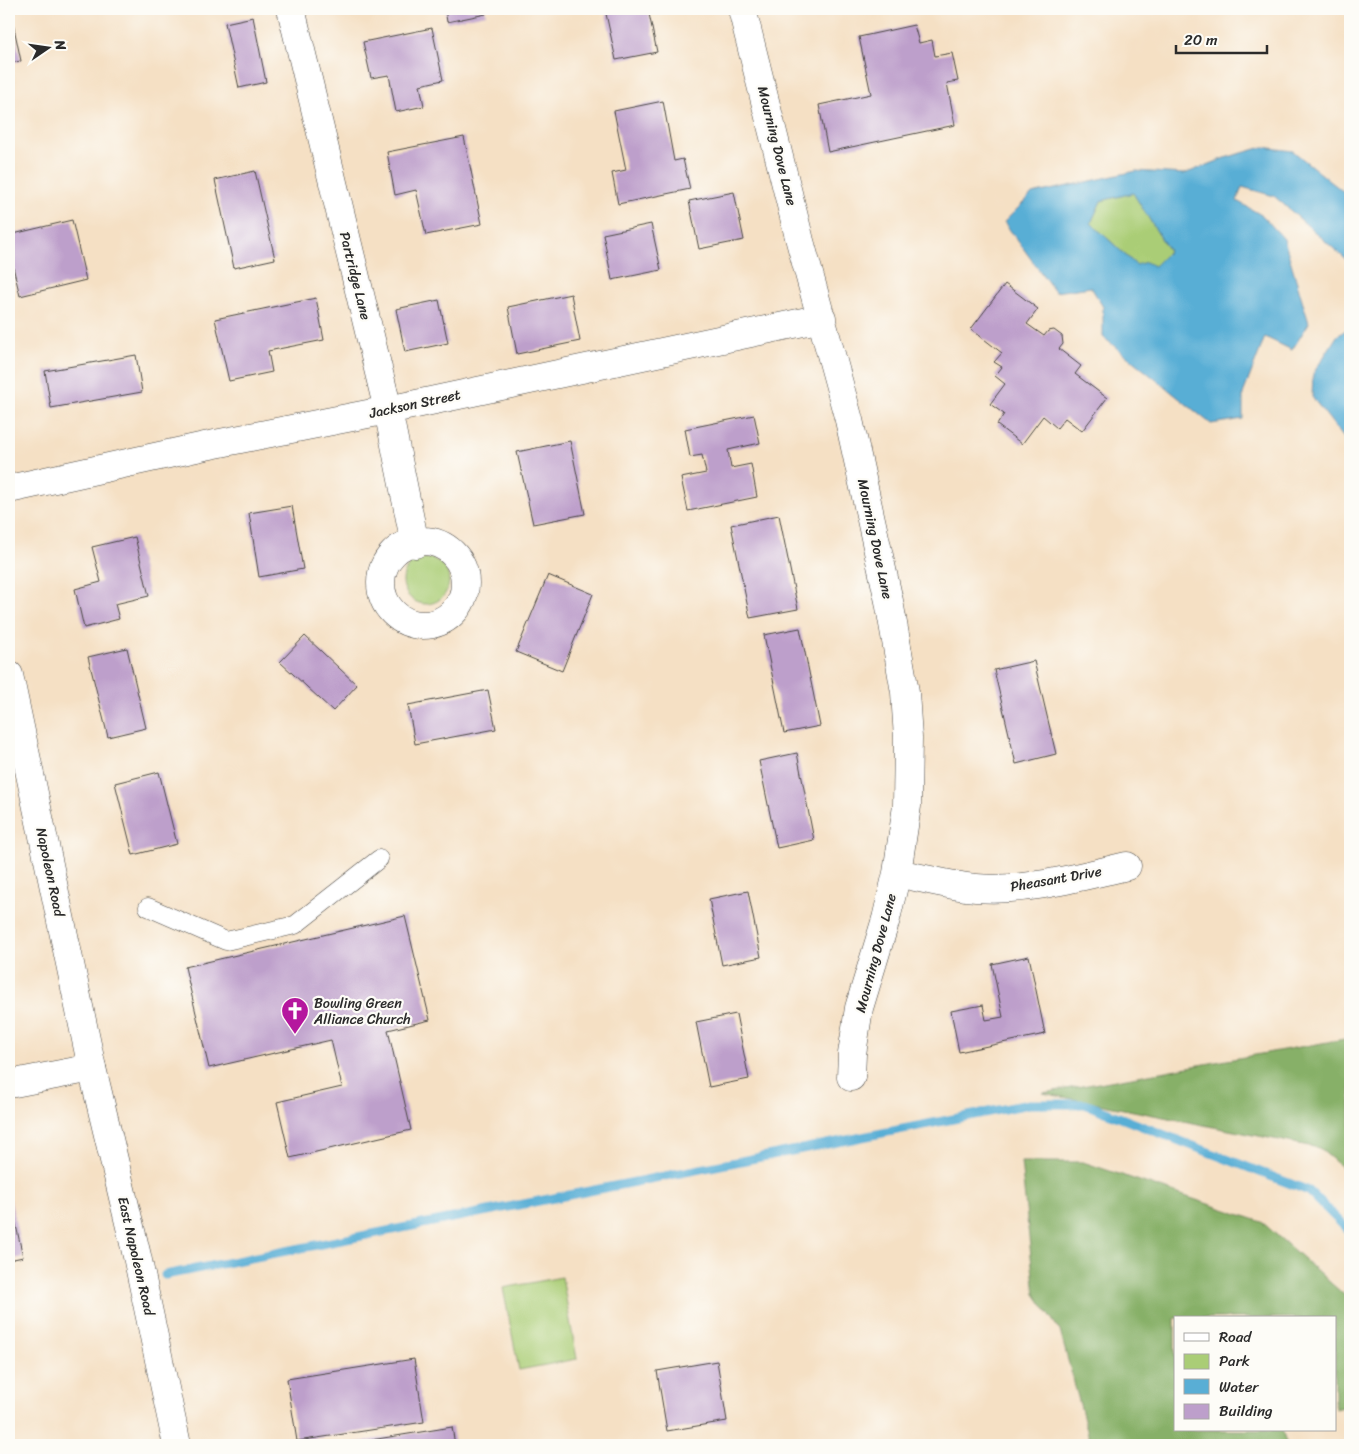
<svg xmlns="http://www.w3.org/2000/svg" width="1359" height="1454" font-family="Sriracha,sans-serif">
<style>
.green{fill:#aacd76;stroke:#6a7c50}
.forest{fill:#87b067;stroke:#596e49}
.water{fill:#59aed5;stroke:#426c80;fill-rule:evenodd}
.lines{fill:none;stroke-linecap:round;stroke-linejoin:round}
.stream{stroke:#59aed5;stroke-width:9}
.building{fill:#bd9fcb}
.lane-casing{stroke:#494642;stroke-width:19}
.street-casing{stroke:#494642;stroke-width:29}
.secondary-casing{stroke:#494642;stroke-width:29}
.lane{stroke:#fff;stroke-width:18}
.street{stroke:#fff;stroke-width:28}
.secondary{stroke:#fff;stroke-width:28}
.labels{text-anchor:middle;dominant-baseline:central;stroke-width:4.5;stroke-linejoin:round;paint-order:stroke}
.street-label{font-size:14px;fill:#2b2b2b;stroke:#fdfcf7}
.poi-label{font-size:14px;fill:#2b2b2b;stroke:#fdfcf7;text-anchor:start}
</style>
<rect width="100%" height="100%" fill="#fdfcf7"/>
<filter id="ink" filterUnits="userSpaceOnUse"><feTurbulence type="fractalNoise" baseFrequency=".02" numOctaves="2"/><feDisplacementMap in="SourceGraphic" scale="10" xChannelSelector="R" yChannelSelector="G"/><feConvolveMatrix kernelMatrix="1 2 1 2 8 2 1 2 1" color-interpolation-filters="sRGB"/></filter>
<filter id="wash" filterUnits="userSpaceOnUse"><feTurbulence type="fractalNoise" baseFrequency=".0096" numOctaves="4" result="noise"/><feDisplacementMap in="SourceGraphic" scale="20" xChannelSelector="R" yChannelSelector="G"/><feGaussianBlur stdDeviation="1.12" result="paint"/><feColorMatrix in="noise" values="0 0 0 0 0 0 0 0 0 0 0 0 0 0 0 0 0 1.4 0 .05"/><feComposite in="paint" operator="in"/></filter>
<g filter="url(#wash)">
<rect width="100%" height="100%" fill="#f5e0c4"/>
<path class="green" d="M1133 192 1169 251 1154 267 1136 265 1091 223 1101 201Z
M403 581a23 23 0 1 1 46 0a23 23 0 1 1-46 0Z
M562 1277 577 1359 519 1370 503 1288Z"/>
<path class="forest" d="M1350 1038V1174L1319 1148 1043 1093Z
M1021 1162H1083L1262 1222 1350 1300V1405L1335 1409V1318H1175V1430H1282L1287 1445H1091L1060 1331 1035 1294Z"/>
<path class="water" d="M1263 147 1293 151 1350 197V263L1274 196 1242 187 1237 201 1263 216 1284 239 1309 323 1292 350 1265 337 1243 394V419L1211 424 1103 337V307L1091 287 1055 292 1004 222 1032 194 1136 171 1184 174 1228 157ZM1133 193 1169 251 1154 266 1146 262 1136 265 1091 223 1101 201Z
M1350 327V446L1312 397 1313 374 1337 336Z"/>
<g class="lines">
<path class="stream" d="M165 1275 1029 1104H1085L1309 1191 1350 1232"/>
</g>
<g id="blocks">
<path class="building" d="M9 9H10L21 61 9 63Z
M445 9H485L486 14 447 22Z
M605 9H648L657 52 616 60Z
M253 17 266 82 239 88 225 23Z
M914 25 919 43 932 40 935 56 952 53 958 81 947 83 955 125 828 152 819 105 871 94 859 37Z
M432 28 443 80 420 85 424 106 396 112 389 75 371 78 363 42Z
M663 101 674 161 683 159 690 189 618 204 612 173 626 170 614 111Z
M464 137 482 224 426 235 416 190 395 195 387 152Z
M255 171 275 259 234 268 215 180Z
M734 192 744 240 699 249 689 201Z
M72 220 86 280 20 296 9 250V235Z
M651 224 661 270 612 280 603 234Z
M1005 284 1038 309 1027 324 1044 336 1048 331 1054 330 1062 336 1063 344 1059 349 1081 366 1075 374 1107 398 1082 431 1065 418 1057 428 1043 416 1022 444 997 425 1004 414 990 404 1005 384 995 376 1002 367 994 362 1002 353 971 329Z
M571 294 580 341 517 354 508 307Z
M316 298 324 340 268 351 272 372 229 381 215 319Z
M439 300 448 343 405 352 396 309Z
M136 355 142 392 51 408 45 371Z
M754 415 760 443 728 450 731 468 751 464 757 497 688 511 681 478 706 473 702 455 690 457 685 429Z
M570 441 585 514 533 524 517 452Z
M292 506 303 569 259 577 249 513Z
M779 515 798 609 750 618 731 525Z
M135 537 149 596 115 604 119 619 84 628 75 589 101 582 92 547Z
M548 575 593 594 562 671 516 652Z
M800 628 820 726 784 733 764 635Z
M305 636 357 685 333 711 280 662Z
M127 648 146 728 108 737 88 657Z
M1034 661 1056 754 1016 764 994 670Z
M488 690 496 729 415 744 408 705Z
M797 753 814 840 777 848 759 761Z
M159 772 177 844 133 855 115 783Z
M748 891 761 957 722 965 709 899Z
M405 916 430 1020 388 1030 411 1130 290 1158 277 1102 342 1087 331 1040 209 1068 185 967Z
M1029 956 1045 1034 959 1052 951 1011 983 1005 986 1020 1003 1017 992 964Z
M736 1014 749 1079 709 1087 696 1022Z
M9 1193 23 1257 9 1260Z
M414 1359 424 1422 297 1441 287 1379Z
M717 1361 727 1421 667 1431 657 1371Z
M452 1427 455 1445H346V1444Z"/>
</g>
</g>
<g filter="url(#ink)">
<use href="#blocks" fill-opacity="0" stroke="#494642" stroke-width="1"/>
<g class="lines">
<defs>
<path id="lane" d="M148 907 226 941 295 925 379 859"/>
<path id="street" d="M291 9 388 410 415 544
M742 9 800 241 849 420 889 601 905 692 908 738 907 806 897 873 886 919 859 1008 852 1054 851 1077
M9 489 205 446 388 410 822 318
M381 583a42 42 0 1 1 84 0a42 42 0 1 1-84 0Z
M897 873C923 878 950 886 976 888 1027 892 1078 877 1127 866
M9 1084 92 1068"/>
<path id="secondary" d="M9 675 92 1068 137 1256 177 1445"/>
</defs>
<use href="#lane" class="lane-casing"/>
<use href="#street" class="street-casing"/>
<use href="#secondary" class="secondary-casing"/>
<use href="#lane" class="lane"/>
<use href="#street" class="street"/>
<use href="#secondary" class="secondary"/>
</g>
</g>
<defs>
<symbol id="church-pin" viewBox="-11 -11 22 30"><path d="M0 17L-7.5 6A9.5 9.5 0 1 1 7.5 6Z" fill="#b5179e" stroke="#fdfcf7"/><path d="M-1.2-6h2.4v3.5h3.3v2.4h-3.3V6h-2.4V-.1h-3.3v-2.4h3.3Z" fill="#fff"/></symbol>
</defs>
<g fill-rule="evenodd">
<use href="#church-pin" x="279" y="995" width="32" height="43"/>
</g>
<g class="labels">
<g class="street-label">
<text transform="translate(777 146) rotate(76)">Mourning Dove Lane</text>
<text transform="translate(355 276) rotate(76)">Partridge Lane</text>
<text transform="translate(415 404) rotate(-12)">Jackson Street</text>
<text transform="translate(875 539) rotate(78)">Mourning Dove Lane</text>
<text transform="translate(50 872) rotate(78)">Napoleon Road</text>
<text transform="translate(1056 879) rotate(-10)">Pheasant Drive</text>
<text transform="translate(876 953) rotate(-75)">Mourning Dove Lane</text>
<text transform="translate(136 1256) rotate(77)">East Napoleon Road</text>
</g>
<g class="poi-label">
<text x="314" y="1003">Bowling Green<tspan x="314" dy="16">Alliance Church</tspan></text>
</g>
</g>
<rect width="1359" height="1454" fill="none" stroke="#fdfcf7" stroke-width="30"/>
<rect x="1174" y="1316" width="162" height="115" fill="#fdfcf7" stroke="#a9a8a5"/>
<rect x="1184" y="1333" width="25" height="8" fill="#ffffff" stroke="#a9a8a5"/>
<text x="1219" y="1342" font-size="15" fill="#2b2b2b">Road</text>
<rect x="1184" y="1354" width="25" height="15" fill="#aacd76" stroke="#a9a8a5"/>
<text x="1219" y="1366" font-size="15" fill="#2b2b2b">Park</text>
<rect x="1184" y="1379" width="25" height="15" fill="#59aed5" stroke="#a9a8a5"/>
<text x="1219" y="1392" font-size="15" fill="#2b2b2b">Water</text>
<rect x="1184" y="1404" width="25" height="15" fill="#bd9fcb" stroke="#a9a8a5"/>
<text x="1219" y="1416" font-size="15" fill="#2b2b2b">Building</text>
<g transform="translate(48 48) rotate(77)" stroke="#fdfcf7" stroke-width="4" paint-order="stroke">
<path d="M0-4L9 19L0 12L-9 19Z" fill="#2b2b2b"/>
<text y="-8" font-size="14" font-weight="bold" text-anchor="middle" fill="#2b2b2b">N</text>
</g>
<path d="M1176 45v8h91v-8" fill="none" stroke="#2b2b2b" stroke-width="2.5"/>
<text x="1184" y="45" font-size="15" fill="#2b2b2b" stroke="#fdfcf7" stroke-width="4" paint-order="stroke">20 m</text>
</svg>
